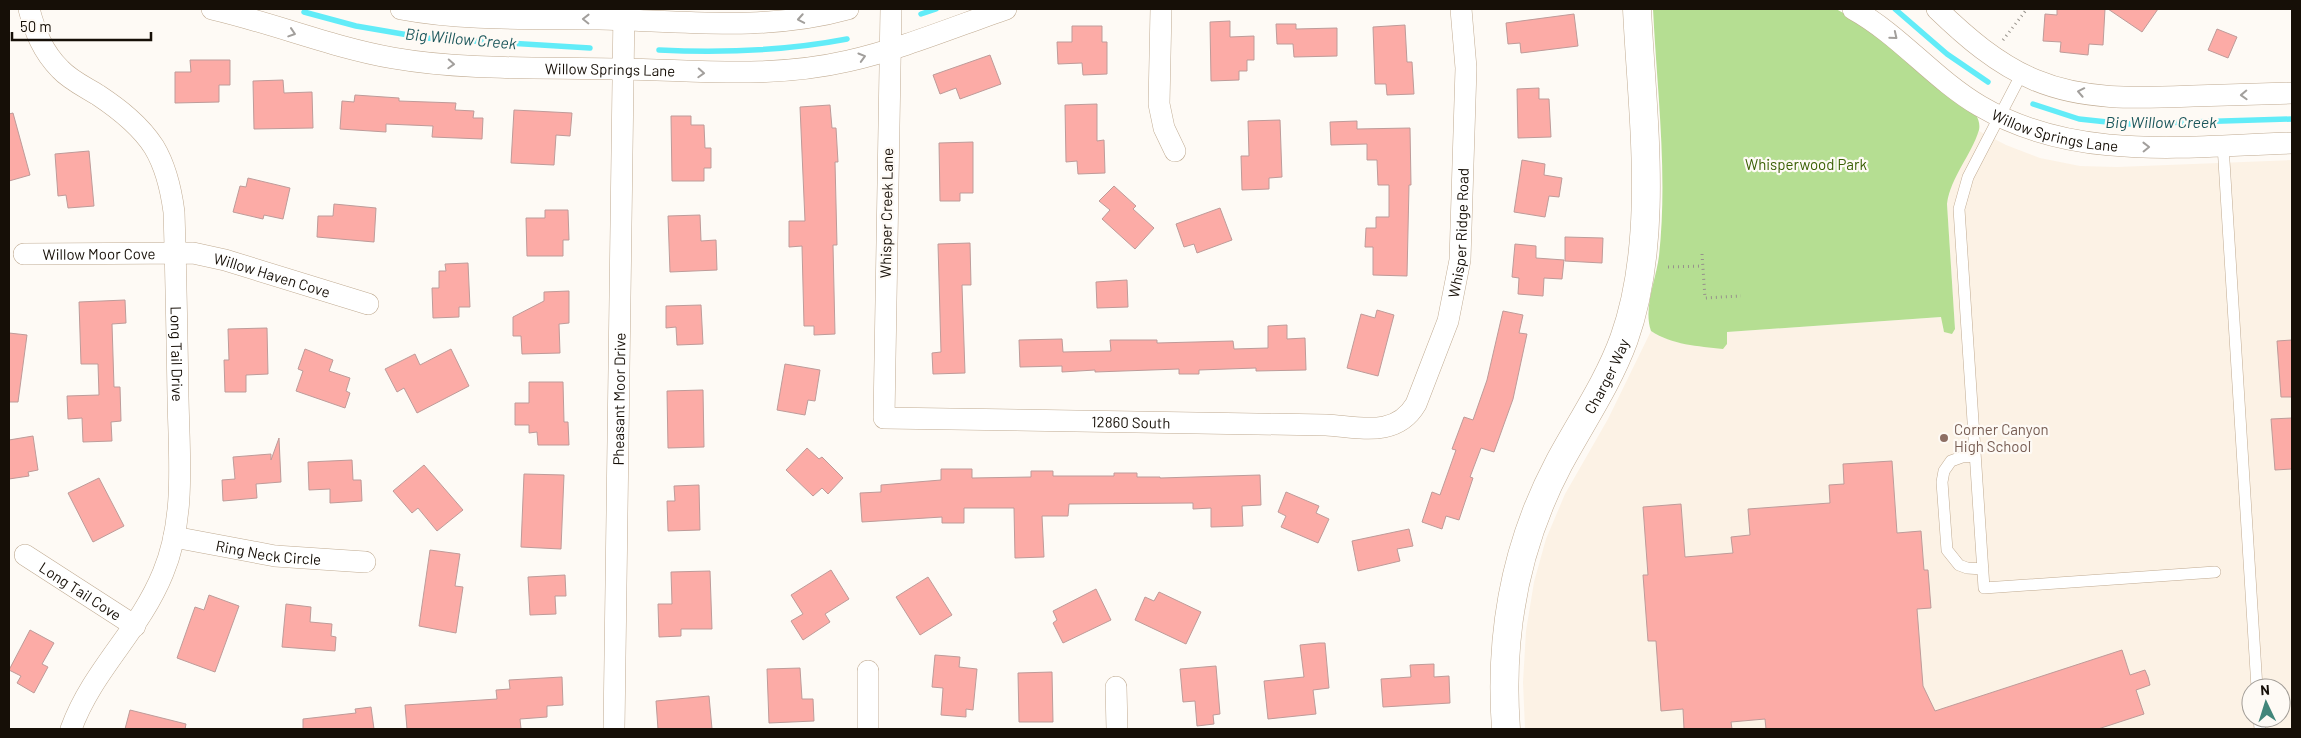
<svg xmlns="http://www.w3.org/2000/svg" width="2301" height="738" font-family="Barlow,sans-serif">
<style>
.built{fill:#fcf2e5;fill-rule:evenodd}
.green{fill:#b5de92}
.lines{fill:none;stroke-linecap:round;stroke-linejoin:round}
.stream{stroke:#62ecf8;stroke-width:5.5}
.building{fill:#fcaba6;stroke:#be9b99}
.lane-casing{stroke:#c0ab92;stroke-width:12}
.street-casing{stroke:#c0ab92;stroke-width:22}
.secondary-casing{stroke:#c0ab92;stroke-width:29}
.path{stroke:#97928b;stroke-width:3;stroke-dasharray:1 4;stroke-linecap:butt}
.lane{stroke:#fff;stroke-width:11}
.street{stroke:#fff;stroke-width:21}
.secondary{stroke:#fff;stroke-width:28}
.oneway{stroke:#a29f9c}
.education-dot{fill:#8d6e63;stroke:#fefaf5;stroke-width:2}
.labels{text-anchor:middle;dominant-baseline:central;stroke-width:4.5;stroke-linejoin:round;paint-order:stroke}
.street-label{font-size:15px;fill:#160f07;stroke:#fefaf5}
.park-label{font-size:15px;fill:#395f03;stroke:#fefaf5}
.education-label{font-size:15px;fill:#785e54;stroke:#fefaf5;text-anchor:start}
.water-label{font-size:16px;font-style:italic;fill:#1c575c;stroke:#fefaf5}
</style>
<rect width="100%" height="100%" fill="#fefaf5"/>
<path class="built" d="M1979 131 2006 145 2040 158 2080 166 2117 167 2292 160V729H1525L1523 682 1526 631 1534 582 1546 539 1565 494 1608 419 1651 331 1659 336 1680 343 1726 332 1942 317 1943 330 1955 329 1947 204 1952 183ZM2251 688H2281V718H2251Z"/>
<path class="green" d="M1653 9H1836L1858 21 1976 115C1979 120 1980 125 1979 130 1971 156 1951 176 1947 204L1955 329 1952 334 1944 332 1941 317 1727 332V344L1723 349C1698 346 1672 345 1651 331 1643 308 1656 280 1659 256 1668 174 1657 91 1653 9Z"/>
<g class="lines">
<path class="stream" d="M1895 9 1947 54 1988 82
M304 12 356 26 426 38 590 48
M921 14 936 9
M659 50C722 53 785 51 847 39
M2033 104 2079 119 2126 124 2292 119"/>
</g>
<path class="building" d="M2057 9H2105L2103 45 2089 44 2088 55 2060 52 2061 42 2043 41 2045 14 2057 15Z
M2108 9H2158L2142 32Z
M1574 14 1578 46 1521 53 1520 43 1508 44 1506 23Z
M1230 21V37L1254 36V60H1247V71H1239V80L1211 81 1210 22Z
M1276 24H1296V29L1337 28V56L1294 57 1293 44H1277Z
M1405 25 1407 62H1412L1414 94 1387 95 1386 84H1375L1373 27Z
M1072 26H1102V42H1107V74L1083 75 1082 63 1058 64 1057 42H1072Z
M2217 29 2237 37 2228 58 2208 50Z
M990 55 1001 84 960 99 956 88 940 94 933 75Z
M190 60H230V85H219V102L175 103V72H191Z
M283 80 284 93 312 92 313 128 254 129 253 81Z
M1539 88V99H1549L1551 137 1518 138 1517 89Z
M355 95 399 98V101L456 103 455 110 474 111 473 118H483L482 139 432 137 433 126 386 124V132L340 129 342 101 354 102Z
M1097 104V141L1104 140 1105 173 1078 174 1077 161 1066 162 1065 105Z
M830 105 832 128H836L838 162H835L837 245H833L835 334 814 335V326H804L802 246 789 247V221H805L800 107Z
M514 110 572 113 570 136 556 135 554 165 511 163Z
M13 113 30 175 9 181V114Z
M671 116H691V125H704L705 148H711V168H704V181H672Z
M1280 120 1282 177 1269 178V189L1242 190 1241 156H1249L1248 121Z
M1357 121V129L1410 128 1411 185H1409L1407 276 1373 275V247H1365L1366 228H1376V217H1389V185H1378L1377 160H1367V144L1331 145 1330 122Z
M973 142V193H960V201H940L939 143Z
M89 151 94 206 68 208 66 195 58 196 55 154Z
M1522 160 1545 164 1544 175 1562 178 1559 197 1549 196 1545 217 1514 212Z
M248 178 290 188 283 219 264 215 263 219 233 212 240 186 246 187Z
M1114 186 1136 206 1133 209 1154 228 1135 249 1102 219 1110 210 1099 201Z
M334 204 376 208 374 242 317 237 318 216H333Z
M1220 208 1232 240 1197 253 1194 244 1184 247 1176 224Z
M545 210H568L569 240H563V256H527L526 218H545Z
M700 215 701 241 716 240 717 270 670 272 668 216Z
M1565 237 1603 238 1602 263 1565 261Z
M970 243 971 285H962L965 373 933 374 932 353 941 352 938 244Z
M1515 244 1536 246V258L1564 260 1562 279 1544 278 1543 296 1518 294 1519 278 1512 277Z
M468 263 470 307H459V317L433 318 432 288H439V271H446L445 264Z
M1127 280 1128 307 1097 308 1096 282Z
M569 291V323L559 324 560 353 522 354 521 336H513V317L544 301V292Z
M125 300 126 323 112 324 114 387H120L121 421 111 422 112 441 83 442 82 418 68 419 67 396 99 395 98 364H81L79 302Z
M701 305 703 344 677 345 676 327 666 328V306Z
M1377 310 1394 315 1378 376 1347 368 1361 314 1375 318Z
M1503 311 1523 315 1519 333 1527 334 1513 399 1494 452 1481 448 1470 477 1473 478 1459 520 1446 516 1442 529 1422 522 1432 492 1440 495 1456 450 1452 449 1464 417 1473 420 1487 380Z
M1287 325V339L1305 338 1306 370 1256 371V368L1199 370V374H1179V369L1095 372V370L1062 372V366L1020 367 1019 340 1062 339 1063 352 1111 351 1110 340H1157V343L1233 341 1234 349 1268 348V326Z
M267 328 268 374 246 375V392H225L224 360H229L228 329Z
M9 333 27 335 18 402H9Z
M2292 340V397H2281L2277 341Z
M305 349 333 360 329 371 350 378 346 391 350 393 345 408 296 391 303 371 298 369Z
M451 349 469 386 417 413 404 388 397 392 385 369 415 354 420 365Z
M785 364 820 370 815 401 808 400 805 415 777 410Z
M529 382H563L564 422H568L569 445H538L537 432 529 433V425H515V403H529Z
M703 390 704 447 668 448 667 391Z
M2292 418V469L2275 470 2271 419Z
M33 436 38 470 28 472 29 476 9 479V440Z
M279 438 281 482 256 484 257 498 223 501 222 480 235 479 233 457 271 454V460Z
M807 448 819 459 822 457 843 478 828 494 822 488 813 496 786 470Z
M352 460 353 480H361L362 501 330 503V489L309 490 308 462Z
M1892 461 1897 533 1921 531 1924 570H1928L1931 608 1917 609 1923 686 1935 711 2122 650 2130 675 2145 670 2148 677 2150 685 2136 690 2144 714 2098 729H1766L1765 719 1731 722 1732 729H1684L1683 709 1661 711 1656 641H1648L1643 575H1648L1643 507 1681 504 1685 557 1733 553 1731 537 1750 535 1748 509 1830 503 1829 485 1844 484 1843 464Z
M424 465 463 510 437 531 418 508 412 513 393 491Z
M941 469H972V478L1031 477V471H1053V476H1114V473H1137V477H1160V478L1260 475 1261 505 1242 506 1243 526 1211 527V508L1193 509V503L1069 504 1068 516H1042L1044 557 1015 558 1014 508H964V523H942V517L862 522 860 493 881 492V485L941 480Z
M524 474 564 475 561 549 521 547Z
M99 478 124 526 93 542 68 493Z
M699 485 700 530 668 531 667 501H675L674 486Z
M1286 492 1319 506 1316 513 1329 519 1318 543 1281 527 1286 516 1278 512Z
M1409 529 1413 546 1397 549 1400 561 1358 571 1352 541Z
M430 550 460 554 455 586 463 587 456 633 419 626Z
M831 570 849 599 825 614 830 622 803 640 791 621 803 614 791 595Z
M710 571 712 629H681V636L659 637 658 604H672L671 572Z
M565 575 566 596H555L556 614 530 615 528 577Z
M928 577 952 615 920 635 896 597Z
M1096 589 1111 620 1063 643 1053 623 1057 620 1053 611Z
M1159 592 1201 612 1186 644 1135 620 1145 597 1154 601Z
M209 595 239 606 215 672 177 658 195 607 204 610Z
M286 604 311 607 310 622 332 624 331 636 336 637 335 651 282 647Z
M30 630 54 643 42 664 48 667 34 693 17 683 21 676 9 670Z
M1319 643H1325L1329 688 1313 690 1316 714 1268 719 1264 681 1304 677 1300 645Z
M935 655 960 657 959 667 977 669 973 710 966 709V717L941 715 943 688 932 687Z
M1434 664V677L1449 676 1450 703 1383 707 1381 679 1411 677 1410 665Z
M1216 666 1220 714 1213 715 1214 724 1197 726 1195 701 1183 702 1180 669Z
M800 668 802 699H813L814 721 769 723 767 669Z
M1052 672 1053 722H1019L1018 673Z
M562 677 563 705 547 706V717L520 719 521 729H407L405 705 497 699 496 690 510 689 509 680Z
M709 696 712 729H658L656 701Z
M371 707 374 729H303V719L356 713 355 709Z
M130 710 186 724 185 729H125Z"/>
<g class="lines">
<defs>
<path id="lane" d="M2022 73 1968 177 1959 209 1984 588 2215 572
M2223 145 2257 688
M1975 456 1962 457 1951 461 1944 471 1942 482 1947 550 1959 565 1967 568 1983 569
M2259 718 2260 729"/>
<g id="street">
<path id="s1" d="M29 9C35 32 43 52 60 69 70 80 85 87 98 95 119 109 140 125 154 147 166 167 171 189 174 212 176 274 177 336 178 397 179 456 186 518 163 573 139 632 93 669 71 729"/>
<path id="s2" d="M212 9C273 23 331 47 393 58 467 71 545 67 620 69 698 70 770 79 848 61 901 49 954 27 1006 9"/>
<path d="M401 9C465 21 533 18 599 19 683 21 766 32 848 9"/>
<path id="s3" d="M891 9 884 418 1326 425C1360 427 1396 438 1416 404L1448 321 1460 260 1466 68 1461 9"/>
<path d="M1161 9 1159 104 1164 128 1175 151"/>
<path id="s4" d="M1853 9C1900 35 1934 79 1980 106 2075 162 2187 146 2292 143"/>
<path d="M1937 9C1966 37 1997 64 2035 80 2085 101 2140 98 2193 96 2226 95 2259 94 2292 93"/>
<path id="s5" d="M24 254 193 253 225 260 368 304"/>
<path id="s6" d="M174 537 275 556 365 562"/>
<path id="s7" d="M25 555 135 626"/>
<path d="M1116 687 1117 729"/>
<path id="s8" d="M614 729 624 9"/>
<path d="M868 729V671"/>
</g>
<g id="secondary">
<path id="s9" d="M1506 729C1499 635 1515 546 1559 463 1581 422 1608 383 1624 339 1660 238 1642 114 1637 9"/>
</g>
</defs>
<use href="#lane" class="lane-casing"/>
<use href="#street" class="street-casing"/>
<use href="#secondary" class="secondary-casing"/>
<path class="path" d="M2003 40 2027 9
M1702 254 1705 298 1741 296
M1668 267 1703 266"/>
<use href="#lane" class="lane"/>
<use href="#street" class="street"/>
<use href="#secondary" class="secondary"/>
</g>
<defs><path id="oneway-chevron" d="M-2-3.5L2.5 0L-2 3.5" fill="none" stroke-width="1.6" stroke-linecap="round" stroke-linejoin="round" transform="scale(1.25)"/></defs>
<g class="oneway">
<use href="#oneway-chevron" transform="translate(586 19) rotate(-179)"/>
<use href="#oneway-chevron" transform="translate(801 19) rotate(170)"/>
<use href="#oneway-chevron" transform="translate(292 33) rotate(18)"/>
<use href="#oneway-chevron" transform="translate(1894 36) rotate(39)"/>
<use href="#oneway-chevron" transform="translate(862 57) rotate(-16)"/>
<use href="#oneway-chevron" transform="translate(451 64) rotate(3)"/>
<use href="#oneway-chevron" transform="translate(701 73) rotate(3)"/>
<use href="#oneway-chevron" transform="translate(2081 92) rotate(-169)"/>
<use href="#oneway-chevron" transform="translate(2244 95) rotate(178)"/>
<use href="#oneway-chevron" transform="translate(2146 147) rotate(-1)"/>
</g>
<circle class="education-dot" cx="1944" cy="438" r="5"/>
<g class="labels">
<g class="street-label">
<text stroke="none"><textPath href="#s2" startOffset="405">Willow Springs Lane</textPath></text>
<text stroke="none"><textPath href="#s4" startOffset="240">Willow Springs Lane</textPath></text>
<text transform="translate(886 213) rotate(-89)">Whisper Creek Lane</text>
<text stroke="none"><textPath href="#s3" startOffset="1128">Whisper Ridge Road</textPath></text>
<text stroke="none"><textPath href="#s5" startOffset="75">Willow Moor Cove</textPath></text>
<text stroke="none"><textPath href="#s5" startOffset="251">Willow Haven Cove</textPath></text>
<text stroke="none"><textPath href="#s1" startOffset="402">Long Tail Drive</textPath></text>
<text stroke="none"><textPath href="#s9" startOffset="374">Charger Way</textPath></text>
<text stroke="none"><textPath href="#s8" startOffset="330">Pheasant Moor Drive</textPath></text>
<text stroke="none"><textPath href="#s3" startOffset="656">12860 South</textPath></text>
<text stroke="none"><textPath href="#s6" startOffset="96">Ring Neck Circle</textPath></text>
<text stroke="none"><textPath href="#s7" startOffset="66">Long Tail Cove</textPath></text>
</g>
<g class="park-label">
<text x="1806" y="164">Whisperwood Park</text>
</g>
<g class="education-label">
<text x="1954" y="429">Corner Canyon<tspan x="1954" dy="17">High School</tspan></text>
</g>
<g class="water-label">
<text transform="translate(461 38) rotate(5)">Big Willow Creek</text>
<text x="2161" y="121">Big Willow Creek</text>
</g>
</g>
<rect width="2301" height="738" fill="none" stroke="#160f07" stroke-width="20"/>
<g transform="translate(2266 703) rotate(356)"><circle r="24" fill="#fefaf5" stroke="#a19c96"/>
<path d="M0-4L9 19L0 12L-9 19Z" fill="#42867a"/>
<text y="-8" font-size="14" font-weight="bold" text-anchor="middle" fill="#160f07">N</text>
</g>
<path d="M12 32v8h139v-8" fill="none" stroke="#160f07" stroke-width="2.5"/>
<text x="20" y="32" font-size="15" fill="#160f07" stroke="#fefaf5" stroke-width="4" paint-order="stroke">50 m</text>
</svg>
